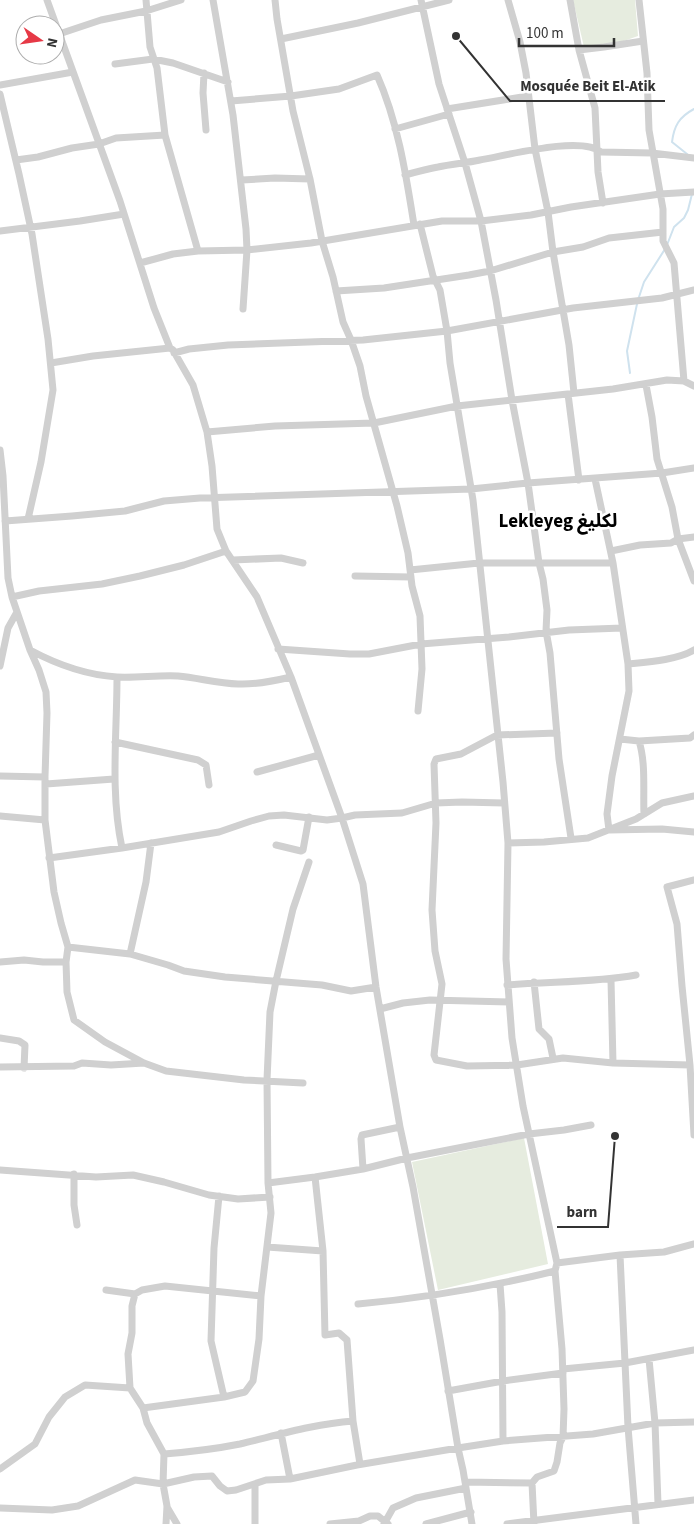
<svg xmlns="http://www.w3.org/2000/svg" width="694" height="1524" font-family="'Source Sans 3','Noto Sans Arabic',sans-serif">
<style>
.green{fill:#e6ecdf}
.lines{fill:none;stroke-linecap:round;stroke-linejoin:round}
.stream{stroke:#cfe2ee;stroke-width:2}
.minor{stroke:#d0d0d0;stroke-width:7}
.labels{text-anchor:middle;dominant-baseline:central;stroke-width:5;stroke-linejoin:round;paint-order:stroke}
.district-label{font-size:19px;font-weight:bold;fill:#000;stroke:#fff}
.leader{fill:none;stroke:#333;stroke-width:2}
.callout-dot{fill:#333;stroke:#fff;stroke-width:2}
.callout-label{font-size:15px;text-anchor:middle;font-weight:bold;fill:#333;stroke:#fff;stroke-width:5;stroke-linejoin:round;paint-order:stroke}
</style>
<rect width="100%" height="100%" fill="#fff"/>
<path class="green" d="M573 0H635L638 36 618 43 584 47Z
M524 1138 548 1264 438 1290 412 1162Z"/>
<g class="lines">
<path class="stream" d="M687 154 672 142C674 126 679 117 694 109
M667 245 674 227 684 218 688 210 692 194
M638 300 644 282 665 249
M630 373 627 351 637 304"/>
<path class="minor" d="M47 0 120 201 154 308 170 348 173 350 193 385 207 432 212 466 217 529 226 551 257 597 291 677 342 818 363 884 376 987 400 1127 413 1187 440 1339 458 1448 463 1470 472 1524
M146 0 150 47 157 68 165 135 198 251
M213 0 233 115 246 229 247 250 243 309
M275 0 277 19 293 111 310 179 322 241 333 277 343 322 351 340 360 366 366 396 397 506 408 553 412 586 420 616 422 669 418 711
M421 0 439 84 465 163 481 221 496 300 512 400 528 483 539 563 543 579 547 610 546 631 550 653 559 759 571 838
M508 0 520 42 526 73 535 149 548 212 553 252 569 345 574 393
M570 0 579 50 595 108 598 172 603 203
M639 0 647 73 649 130 663 209V241L674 263 684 381
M59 34 101 20 146 11 181 0
M281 39 358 23 449 0
M579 50 604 47 643 41
M115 64 153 59 173 63 228 82
M204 73 203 93 206 130
M0 85 73 72
M0 94 19 174 32 234 48 339 53 390 41 462 28 519
M231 101 291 96 339 89 377 75C398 122 406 175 414 225
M447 109 528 96
M395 129 449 114
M16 160 38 157 72 148 99 144 116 138 165 135
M405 175C416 172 427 169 438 167 452 164 466 163 480 160 505 156 581 135 601 152L652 153 694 158
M242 180 275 178 310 179
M420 224 433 276 440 290 447 331 450 363 473 500 503 782 508 843 506 959 512 1038 523 1106 557 1263 555 1271 562 1349 564 1409 563 1437 560 1443 557 1462 554 1471 537 1477 532 1483 465 1482
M0 231 80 221 124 214
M140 263 173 254 198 251 247 250 311 243 442 221H481L531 215 571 207 660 194 694 192
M336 291 384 288 469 275 490 271 553 252 583 247 609 238 663 232
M174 353 189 349 228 345 363 340 447 331 573 308 662 298 694 290
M51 363 93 356 170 348
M646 385 652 417 657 459 672 507 678 539 694 581
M568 394 579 480
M207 432 275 426 374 423 457 406 613 389 667 380 684 381 694 386
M0 450 3 476 8 578 12 597 30 650 39 670 46 692 47 713 45 777V820L54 892 61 923 68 947 66 962 67 992 74 1020 105 1042 144 1063 166 1071 244 1080 303 1083
M595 479 613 563 628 664 629 691 612 776 607 814 609 830 662 829 694 832
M5 521 72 516 125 511 164 501 200 498 471 489 528 483 662 473 694 468
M611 551 640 545 671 543 678 539 694 537
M233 560 281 558 303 563
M410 570 479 563H613
M355 576 411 577
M12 597 39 591 102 584 140 576 184 565 226 551
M278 649 350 654H369L421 644 509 637 569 630 622 628
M30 650C56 664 87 675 117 677 137 678 158 675 178 676 198 678 218 683 238 684 256 685 274 681 291 677
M628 664C648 662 677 660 694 650
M0 666 8 628 17 612
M117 677C117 734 110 792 122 848
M557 733 497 735 461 754 436 759 434 764 436 823 432 910 435 951 442 984 434 1055 436 1060 467 1066 517 1065 563 1058 613 1063 690 1065
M620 739 639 741 690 738 694 735
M639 741C646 763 643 791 644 814
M115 742 198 760 206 765 209 785
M257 772 319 755
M0 776 45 777
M46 784 114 779
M0 816 45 820
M508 843 544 842 588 838 636 819 662 803 694 796
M276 845 301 851 303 850 309 817
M49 858 122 848 219 832 251 821 269 816 284 815 327 820 342 818 355 815 402 813 436 803 462 802 504 803
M694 880 667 887 677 924 682 986 690 1065 694 1135
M68 947 130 954 168 965 184 971 225 977 322 985 351 991 376 987
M130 954 146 882 151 843
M0 962 24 960 43 962H66
M611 980 613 1063
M534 982 539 1029 549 1039 553 1058
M507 985C550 981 593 983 636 975
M380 1009 403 1003 430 1000 509 1002
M0 1038 19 1041 25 1045 24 1068
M0 1067 74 1066 82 1063 111 1065 144 1063
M363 1169 361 1139 362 1135 400 1127
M0 1170 96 1177 133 1175 164 1182 209 1195 238 1199 270 1197
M74 1174V1205L77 1225
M315 1177 323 1251 325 1335 339 1333 347 1340 353 1421 360 1464
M268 1183 315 1177 363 1169 407 1158 529 1134 564 1130 591 1125
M219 1196 214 1248 211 1341 224 1397
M267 1247 323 1251
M620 1255 628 1427 636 1524
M557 1263 620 1255 664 1252 694 1244
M500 1284 502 1312 503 1441
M106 1290 135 1294 142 1290 165 1286 261 1296
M135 1294 132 1306V1333L128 1354 130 1388 143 1408 147 1423 164 1454 163 1484 167 1506 166 1524
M358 1304C425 1298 490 1287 555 1271
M649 1359 655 1423 658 1504
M563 1369 625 1363 694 1350
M448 1391 503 1381 563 1373
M143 1408 224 1397 245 1392 253 1381 259 1339 261 1296 271 1213 268 1183 267 1080 270 1012 276 981 293 909 309 862
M281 1433 290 1479
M164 1454C189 1452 215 1449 240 1444 278 1435 314 1424 353 1421
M0 1469 35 1444 49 1417 65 1397 85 1385 130 1388
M532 1483 534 1524
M167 1507 177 1524
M0 1508 52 1510 78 1506 135 1480 163 1484 194 1477 212 1476 220 1486 227 1491 236 1490 266 1480 290 1479 357 1465 458 1448 503 1441 593 1434 655 1423 694 1422
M255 1524V1484
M330 1524 359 1521 370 1516H378L388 1524
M384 1524 393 1508 416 1498 466 1488
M426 1524 471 1512
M507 1524 694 1500"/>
</g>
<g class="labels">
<g class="district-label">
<text x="558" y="521">Lekleyeg لكليغ</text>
</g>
</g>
<path class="leader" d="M456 36L510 101H665M615 1136L608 1227H557"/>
<g class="callout-dot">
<circle cx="456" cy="36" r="5"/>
<circle cx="615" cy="1136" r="5"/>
</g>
<g class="callout-label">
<text x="588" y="91">Mosquée Beit El-Atik</text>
<text x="582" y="1217">barn</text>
</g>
<g transform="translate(40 40) rotate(103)"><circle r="24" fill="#ffffff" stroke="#adadad"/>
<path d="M0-4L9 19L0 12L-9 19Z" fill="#e63946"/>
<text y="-8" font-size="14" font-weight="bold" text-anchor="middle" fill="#333333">N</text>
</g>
<path d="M519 38v8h95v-8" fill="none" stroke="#333333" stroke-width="2.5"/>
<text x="526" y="38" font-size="15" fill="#333333" stroke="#ffffff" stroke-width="4" paint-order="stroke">100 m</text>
</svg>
